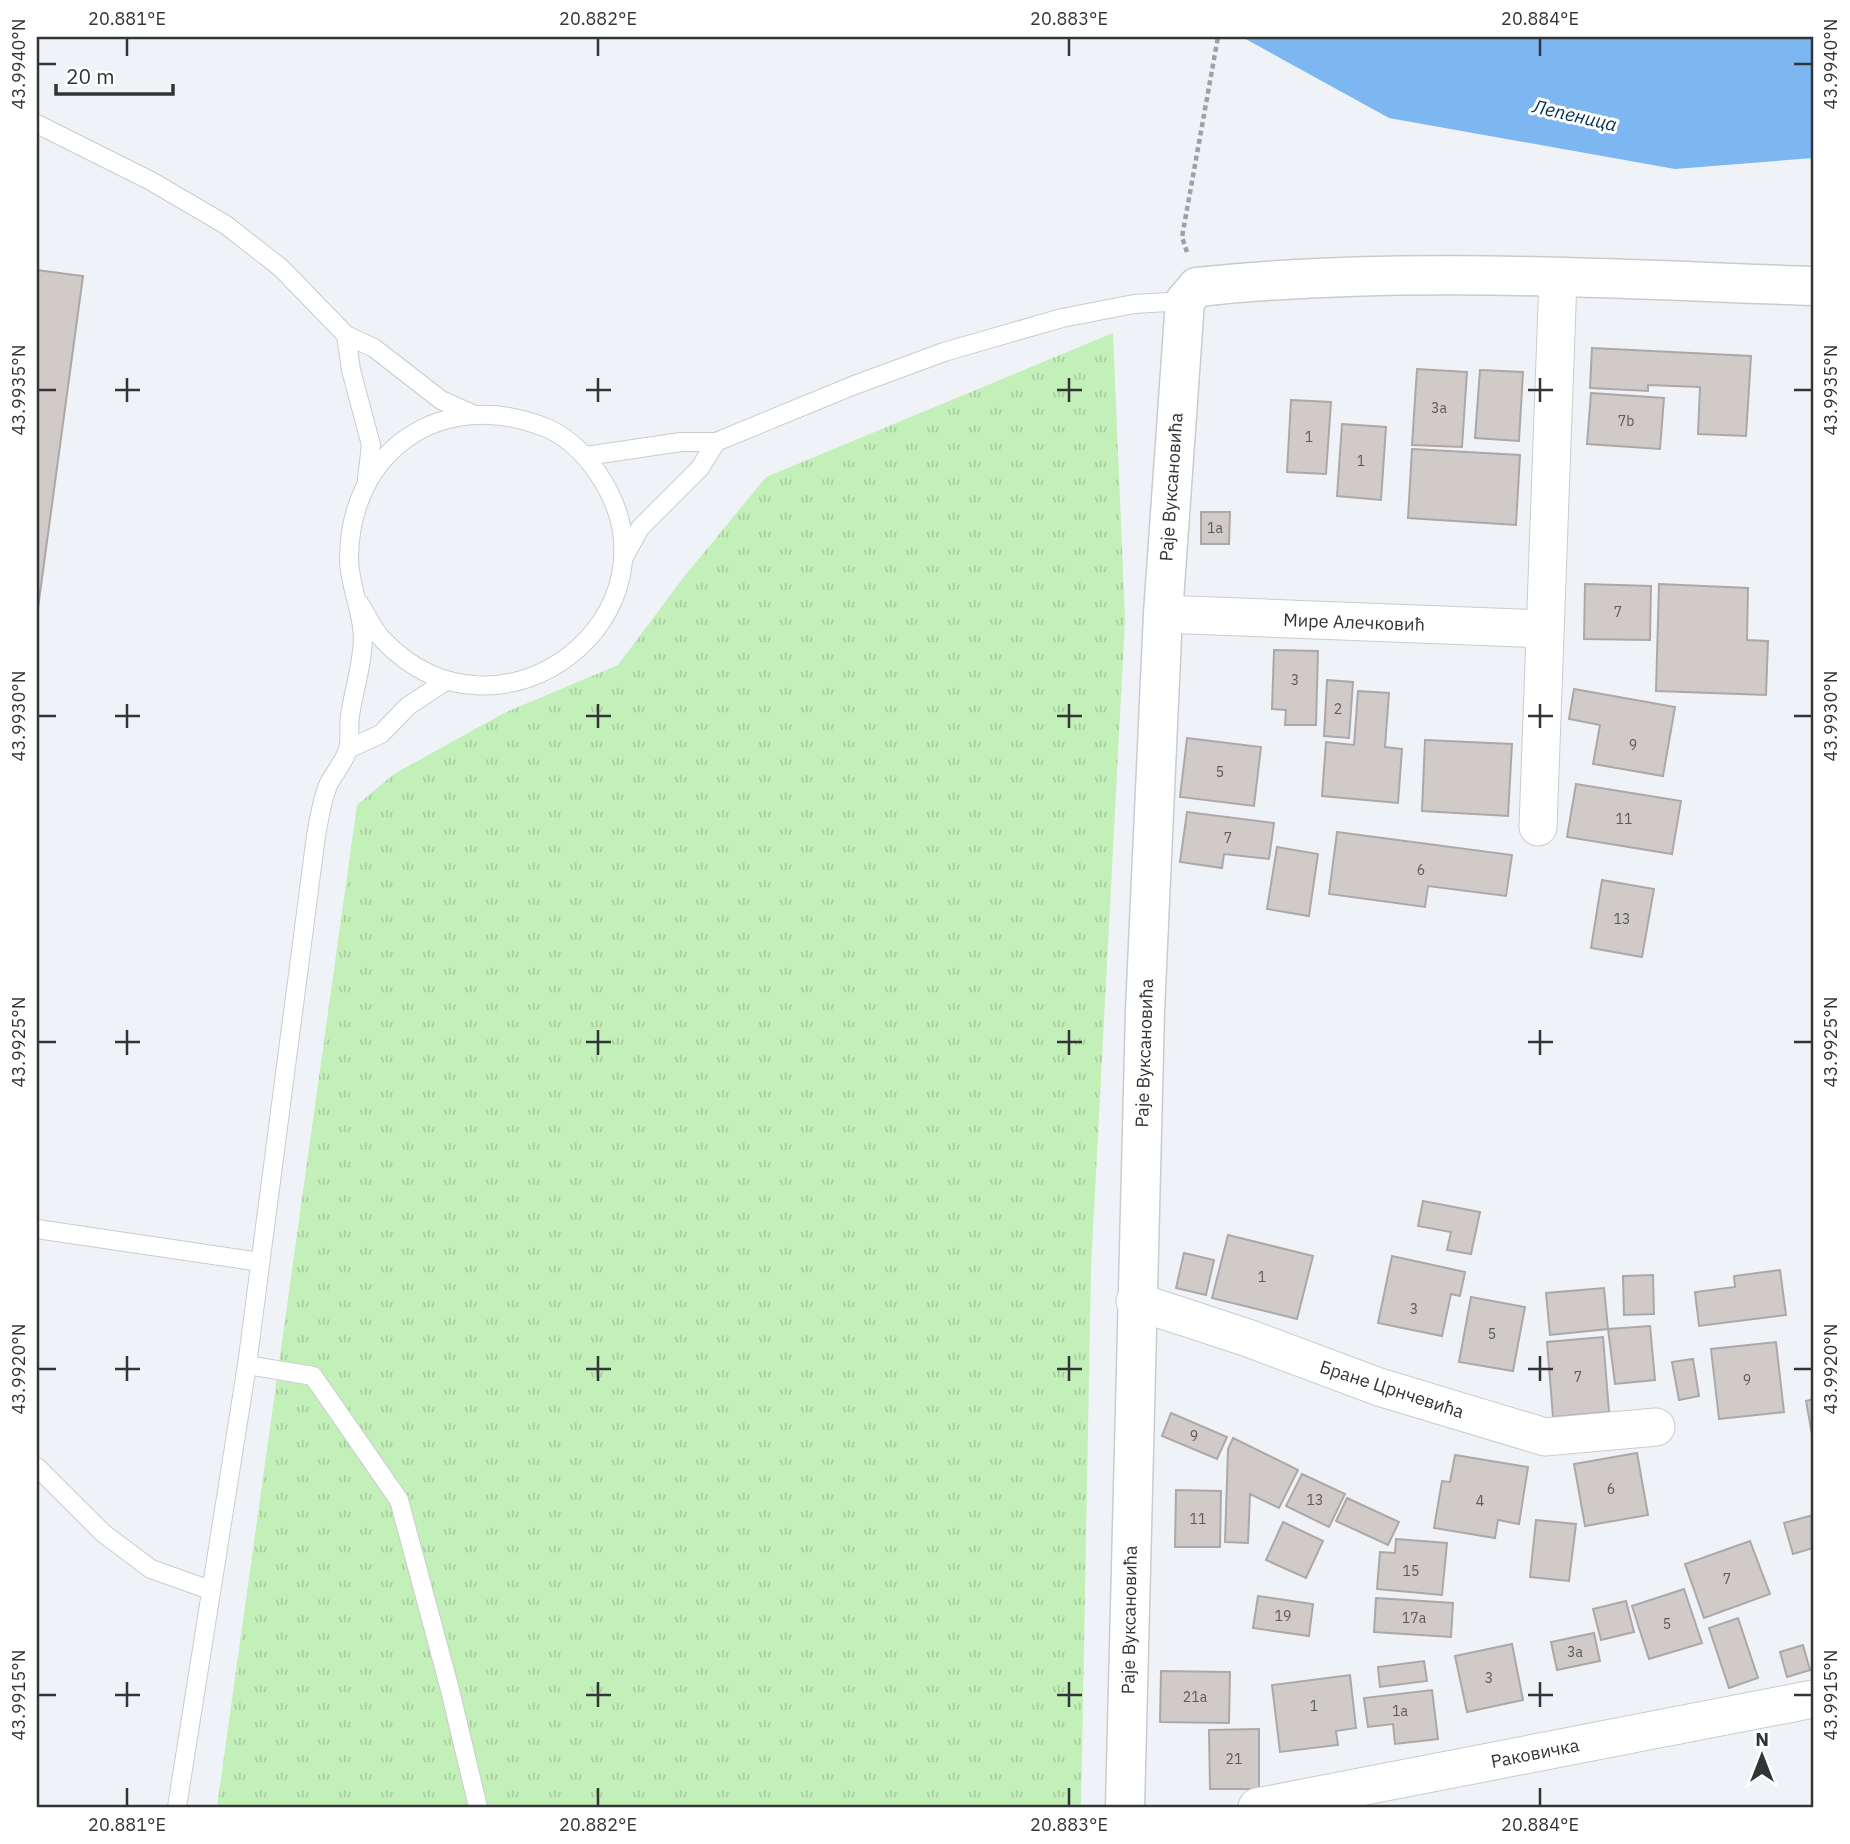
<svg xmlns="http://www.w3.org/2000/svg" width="1850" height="1844" font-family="'IBM Plex Sans',sans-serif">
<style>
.grass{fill:url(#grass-tufts)}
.water{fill:#7cb7f1}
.building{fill:#d0cac9;stroke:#ada7a7;stroke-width:2}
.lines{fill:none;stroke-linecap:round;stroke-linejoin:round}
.lane-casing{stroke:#c8cccf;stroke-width:20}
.street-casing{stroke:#c8cccf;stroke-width:39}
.secondary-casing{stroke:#c8cccf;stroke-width:41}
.path{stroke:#9ea1a4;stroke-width:4.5;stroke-dasharray:5 3.5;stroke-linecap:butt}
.lane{stroke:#fff;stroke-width:18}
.street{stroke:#fff;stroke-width:37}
.secondary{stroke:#fff;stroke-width:38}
.ticks{fill:none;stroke:#333436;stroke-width:2.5}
.labels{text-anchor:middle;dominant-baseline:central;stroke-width:6;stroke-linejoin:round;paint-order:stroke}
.number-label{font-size:14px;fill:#5a5a5b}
.street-label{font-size:18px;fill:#333436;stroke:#fff}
.water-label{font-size:19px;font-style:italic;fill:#043156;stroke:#fff}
.neatline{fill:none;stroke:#333436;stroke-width:2.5}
.ticks-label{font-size:18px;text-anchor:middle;fill:#333436}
</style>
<defs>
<pattern id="grass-tufts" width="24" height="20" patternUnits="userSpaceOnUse" patternTransform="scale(1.75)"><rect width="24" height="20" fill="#c3efb8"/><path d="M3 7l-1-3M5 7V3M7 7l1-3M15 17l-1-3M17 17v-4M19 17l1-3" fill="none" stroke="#a8ce9f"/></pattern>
</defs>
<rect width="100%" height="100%" fill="#eff3f7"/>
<path class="grass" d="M1113 333 1125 620 1091 1268 1081 1807H217L357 805 394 774 504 713 618 665 683 578 766 477Z"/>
<path class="water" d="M1242 37H1813V158L1675 169 1389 118Z"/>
<path class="building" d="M37 270 83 276 37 615Z
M1592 348 1751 356 1746 436 1698 434 1700 387 1648 385V391L1590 388Z
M1417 369 1467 372 1462 447 1412 445Z
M1480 370 1523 372 1519 441 1475 438Z
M1591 393 1664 398 1660 449 1587 444Z
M1291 400 1331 402 1326 474 1287 472Z
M1342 424 1386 427 1381 500 1337 496Z
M1412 449 1520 455 1516 525 1408 518Z
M1201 512H1230L1229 544H1201Z
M1585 584 1651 586 1650 640 1584 639Z
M1659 584 1748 588 1747 640 1768 641 1766 695 1656 691Z
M1274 650 1318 651 1316 725H1285L1286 710 1272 709Z
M1327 680 1353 682 1349 738 1324 736Z
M1574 689 1675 707 1663 776 1593 764 1600 725 1569 719Z
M1358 691 1389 693 1385 747 1402 749 1398 803 1322 796 1326 742 1354 745Z
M1187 738 1261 747 1254 806 1180 797Z
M1425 740 1512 744 1508 816 1422 811Z
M1576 784 1681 801 1672 854 1567 837Z
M1187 812 1274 823 1269 859 1224 854 1222 868 1180 862Z
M1337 832 1512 855 1506 896 1428 886 1425 907 1329 894Z
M1277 847 1318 854 1309 916 1267 909Z
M1602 880 1654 889 1642 957 1591 948Z
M1423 1201 1480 1212 1471 1254 1447 1250 1451 1232 1418 1226Z
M1228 1235 1313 1256 1297 1319 1212 1298Z
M1184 1253 1214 1260 1206 1295 1176 1288Z
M1392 1256 1465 1272 1460 1296 1451 1294 1442 1336 1378 1323Z
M1780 1270 1786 1315 1699 1326 1695 1292 1735 1287 1734 1276Z
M1653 1275 1654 1314 1624 1315 1623 1276Z
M1604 1288 1608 1329 1550 1335 1546 1293Z
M1471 1297 1525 1307 1513 1371 1459 1362Z
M1650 1326 1655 1380 1615 1384 1608 1329Z
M1603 1337 1609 1412 1553 1417 1547 1342Z
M1776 1342 1784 1412 1719 1419 1711 1349Z
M1693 1359 1699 1396 1679 1400 1672 1362Z
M1813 1399V1440L1806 1401Z
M1171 1413 1227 1437 1217 1459 1162 1436Z
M1233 1438 1298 1470 1279 1508 1250 1494 1248 1543 1225 1542 1228 1449Z
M1637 1453 1648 1515 1585 1526 1574 1464Z
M1455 1455 1528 1467 1519 1524 1498 1520 1495 1538 1434 1528 1442 1481 1450 1482Z
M1302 1474 1345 1494 1329 1527 1286 1506Z
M1176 1490 1221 1491 1220 1547H1175Z
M1347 1498 1399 1522 1388 1545 1336 1521Z
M1813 1515V1548L1793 1554 1784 1523Z
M1536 1520 1576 1524 1569 1581 1530 1577Z
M1283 1522 1323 1541 1306 1578 1266 1560Z
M1396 1539 1447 1543 1442 1595 1377 1589 1380 1552 1395 1553Z
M1750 1541 1770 1594 1704 1618 1685 1564Z
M1684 1589 1702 1643 1649 1659 1632 1606Z
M1258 1596 1313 1604 1309 1636 1253 1628Z
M1376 1598 1453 1603 1451 1637 1374 1632Z
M1626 1601 1634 1632 1601 1640 1593 1609Z
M1738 1618 1758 1678 1729 1688 1709 1628Z
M1594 1633 1600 1661 1557 1670 1551 1642Z
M1512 1644 1523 1700 1467 1712 1455 1656Z
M1803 1645 1810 1670 1787 1677 1780 1652Z
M1424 1661 1427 1681 1380 1687 1378 1667Z
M1161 1671 1230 1672 1229 1723 1160 1722Z
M1350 1675 1356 1728 1336 1731 1338 1745 1280 1752 1272 1685Z
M1432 1690 1438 1739 1395 1744 1393 1724 1368 1727 1364 1698Z
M1259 1729V1789H1210L1209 1730Z"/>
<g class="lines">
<defs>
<path id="lane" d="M37 124 151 181 226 225 281 268 346 335 374 348 441 400 470 413
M346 335 351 370 371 445 367 479
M586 456 681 442H716L852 386 944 352 1062 318 1134 304 1185 301
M623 559 640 528 700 468 716 442
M348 749 381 734 408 706 446 681
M37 1229 260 1262
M247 1365 313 1376 399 1500 449 1686 478 1807
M37 1467 103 1533 151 1569 210 1590
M177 1807 247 1365 316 836C319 819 322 799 329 783 335 772 345 761 348 749 351 739 348 726 350 716 353 694 360 673 362 651 367 619 349 589 349 558 350 450 441 388 542 426 566 435 585 454 599 475 691 613 501 763 383 640 373 630 367 615 359 603"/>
<path id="street" d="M1163 614 1545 629
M1538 827 1558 278
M1135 1301 1248 1338 1379 1387 1545 1437 1656 1427
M1257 1807 1813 1699"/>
<path id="secondary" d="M1125 1807 1145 1011 1163 614 1185 301 1197 287C1402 265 1608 279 1813 286"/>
</defs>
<use href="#lane" class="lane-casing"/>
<use href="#street" class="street-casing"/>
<use href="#secondary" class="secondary-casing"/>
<path class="path" d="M1187 252 1182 237 1218 37"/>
<use href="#lane" class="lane"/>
<use href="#street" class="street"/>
<use href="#secondary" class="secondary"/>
</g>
<path class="ticks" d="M127 38V56M598 38V56M1069 38V56M1540 38V56M38 64H56M1794 64H1812M127 378V402M598 378V402M1069 378V402M1540 378V402M38 390H56M115 390H140M586 390H611M1057 390H1082M1528 390H1553M1794 390H1812M127 704V728M598 704V728M1069 704V728M1540 704V728M38 716H56M115 716H140M586 716H611M1057 716H1082M1528 716H1553M1794 716H1812M127 1030V1055M598 1030V1055M1069 1030V1055M1540 1030V1055M38 1042H56M115 1042H140M586 1042H611M1057 1042H1082M1528 1042H1553M1794 1042H1812M127 1356V1381M598 1356V1381M1069 1356V1381M1540 1356V1381M38 1369H56M115 1369H140M586 1369H611M1057 1369H1082M1528 1369H1553M1794 1369H1812M127 1682V1707M598 1682V1707M1069 1682V1707M1540 1682V1707M38 1695H56M115 1695H140M586 1695H611M1057 1695H1082M1528 1695H1553M1794 1695H1812M127 1788V1806M598 1788V1806M1069 1788V1806M1540 1788V1806"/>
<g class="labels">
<g class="number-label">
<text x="1439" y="408">3a</text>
<text x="1626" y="421">7b</text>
<text x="1309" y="437">1</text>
<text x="1361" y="461">1</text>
<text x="1215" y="528">1a</text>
<text x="1618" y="612">7</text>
<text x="1295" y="680">3</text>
<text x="1338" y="709">2</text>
<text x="1633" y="745">9</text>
<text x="1220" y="772">5</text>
<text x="1624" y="819">11</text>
<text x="1228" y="838">7</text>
<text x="1421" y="870">6</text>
<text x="1622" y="919">13</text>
<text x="1262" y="1277">1</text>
<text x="1414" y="1309">3</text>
<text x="1492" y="1334">5</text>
<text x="1578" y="1377">7</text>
<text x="1747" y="1380">9</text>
<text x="1194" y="1436">9</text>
<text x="1611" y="1489">6</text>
<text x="1315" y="1500">13</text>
<text x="1480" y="1501">4</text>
<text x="1198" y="1519">11</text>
<text x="1411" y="1571">15</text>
<text x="1727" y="1579">7</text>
<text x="1283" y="1616">19</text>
<text x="1414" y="1618">17a</text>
<text x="1667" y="1624">5</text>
<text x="1575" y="1652">3a</text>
<text x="1489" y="1678">3</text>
<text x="1195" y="1697">21a</text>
<text x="1314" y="1706">1</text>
<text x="1400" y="1711">1a</text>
<text x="1234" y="1759">21</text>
</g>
<g class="street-label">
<text transform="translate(1171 487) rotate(-86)">Раје Вуксановића</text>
<text transform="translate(1354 622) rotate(2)">Мире Алечковић</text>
<text transform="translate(1144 1053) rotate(-88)">Раје Вуксановића</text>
<text transform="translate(1392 1389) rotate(18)">Бране Црнчевића</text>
<text transform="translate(1129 1620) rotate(-89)">Раје Вуксановића</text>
<text transform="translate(1535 1753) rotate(-11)">Раковичка</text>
</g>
<g class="water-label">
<text transform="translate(1575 115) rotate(13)">Лепеница</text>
</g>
</g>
<rect width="1850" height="1844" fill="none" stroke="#ffffff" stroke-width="77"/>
<g transform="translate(1762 1756)" stroke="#ffffff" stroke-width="5" paint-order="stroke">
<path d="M0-5L12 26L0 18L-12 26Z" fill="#333436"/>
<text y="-10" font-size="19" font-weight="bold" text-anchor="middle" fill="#333436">N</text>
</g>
<path d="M56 84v10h117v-10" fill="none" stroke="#333436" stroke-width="3.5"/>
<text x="66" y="84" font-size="21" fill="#333436" stroke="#ffffff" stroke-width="5" paint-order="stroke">20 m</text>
<rect x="38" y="38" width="1774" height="1768" class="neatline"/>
<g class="ticks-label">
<text x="127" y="25">20.881°E</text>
<text x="598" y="25">20.882°E</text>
<text x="1069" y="25">20.883°E</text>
<text x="1540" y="25">20.884°E</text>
<text transform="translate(19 64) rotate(-90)" y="6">43.9940°N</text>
<text transform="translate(1831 64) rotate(-90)" y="6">43.9940°N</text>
<text transform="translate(19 390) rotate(-90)" y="6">43.9935°N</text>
<text transform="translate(1831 390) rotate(-90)" y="6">43.9935°N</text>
<text transform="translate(19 716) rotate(-90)" y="6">43.9930°N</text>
<text transform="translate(1831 716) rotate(-90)" y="6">43.9930°N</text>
<text transform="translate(19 1042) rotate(-90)" y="6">43.9925°N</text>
<text transform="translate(1831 1042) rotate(-90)" y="6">43.9925°N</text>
<text transform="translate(19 1369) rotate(-90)" y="6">43.9920°N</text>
<text transform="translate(1831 1369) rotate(-90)" y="6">43.9920°N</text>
<text transform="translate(19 1695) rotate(-90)" y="6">43.9915°N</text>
<text transform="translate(1831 1695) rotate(-90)" y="6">43.9915°N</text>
<text x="127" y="1831">20.881°E</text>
<text x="598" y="1831">20.882°E</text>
<text x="1069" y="1831">20.883°E</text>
<text x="1540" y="1831">20.884°E</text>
</g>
</svg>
